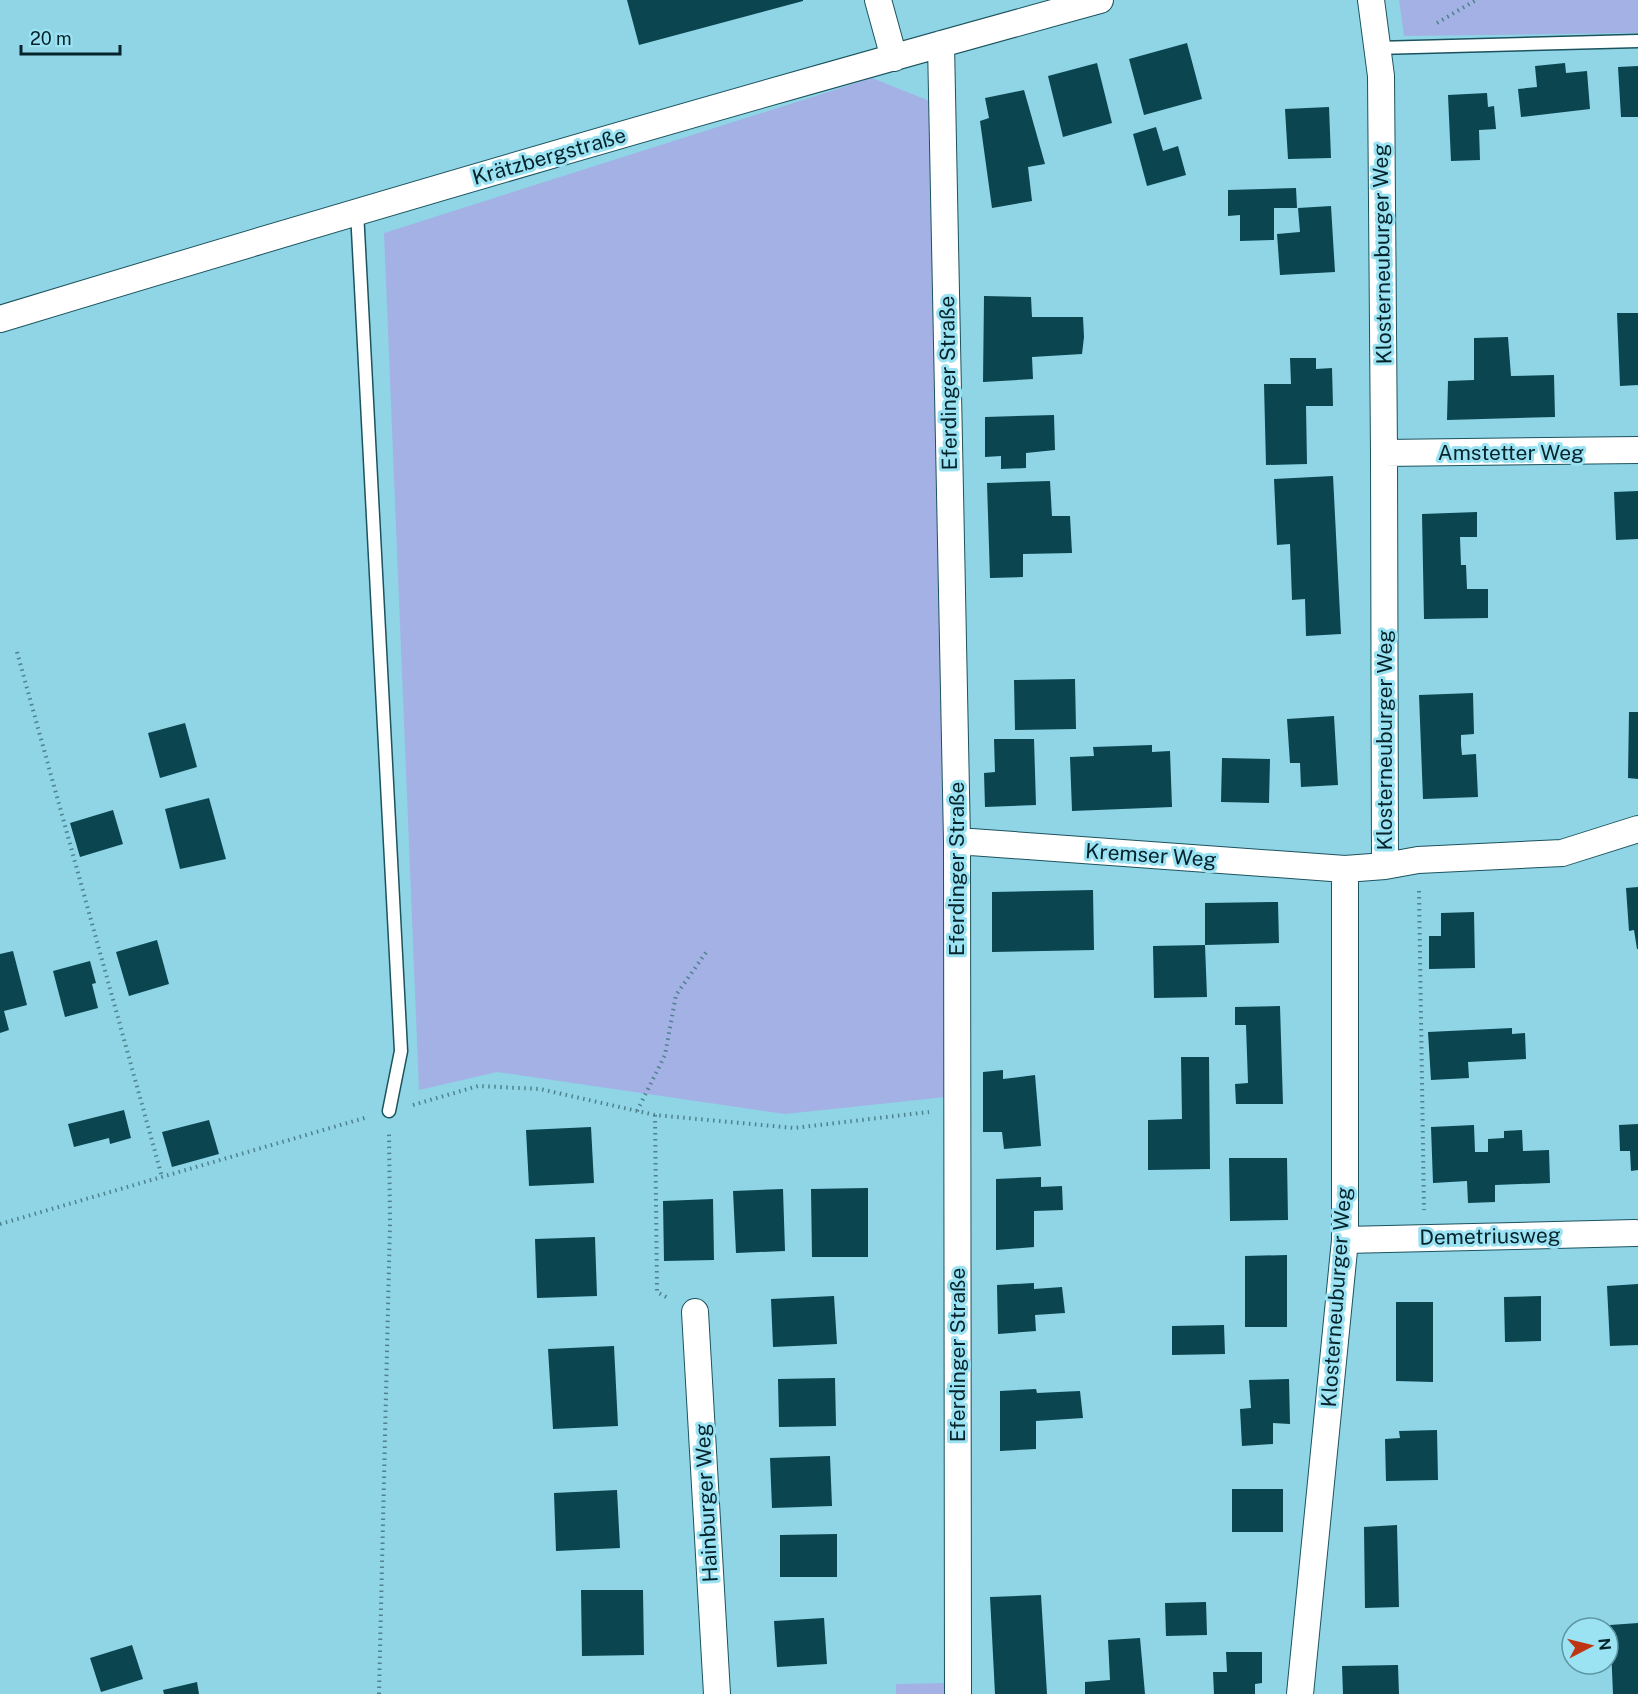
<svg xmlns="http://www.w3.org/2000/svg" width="1638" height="1694" font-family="'Public Sans',sans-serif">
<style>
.green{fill:#a4b1e5}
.building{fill:#0a4550}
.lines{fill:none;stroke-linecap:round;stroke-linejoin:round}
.service-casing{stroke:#1c535e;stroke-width:15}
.minor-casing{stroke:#1c535e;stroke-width:28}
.path{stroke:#4f828e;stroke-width:4;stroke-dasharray:1.5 4.5;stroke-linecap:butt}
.service{stroke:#fff;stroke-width:12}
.minor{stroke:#fff;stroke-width:26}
.labels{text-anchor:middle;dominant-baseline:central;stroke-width:6;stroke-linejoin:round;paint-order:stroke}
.street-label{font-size:21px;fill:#05232a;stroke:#9be2f3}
</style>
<rect width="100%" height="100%" fill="#8fd5e6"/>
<path class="green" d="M1399 0H1638V33L1404 36Z
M872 78 932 102 937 263 946 1097 785 1114 497 1072 419 1090 384 233Z
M946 1683V1694H896V1684Z"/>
<path class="building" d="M627 0H803V1L639 45Z
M1187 43 1202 99 1144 115 1129 59Z
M1097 63 1112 123 1063 137 1048 76Z
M1565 63 1566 73 1587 71 1590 109 1521 117 1518 89 1537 87 1535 66Z
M1638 66V117H1621L1618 67Z
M1024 90 1045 164 1028 167 1032 201 992 208 980 121 989 118 985 98Z
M1487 93 1488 107 1494 106 1496 129 1479 130 1480 160 1451 161 1448 95Z
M1329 107 1331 158 1288 159 1285 109Z
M1156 127 1163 151 1178 146 1186 175 1147 186 1133 134Z
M1296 188 1297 208H1274V240L1240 241V215L1228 216V190Z
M1331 206 1335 272 1280 275 1277 234 1300 232 1298 208Z
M984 296 1031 297 1032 317H1083L1084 337 1082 354 1032 357 1033 379 983 382Z
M1617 313H1638V385L1620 386Z
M1508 337 1511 376 1554 375 1555 417 1447 420 1448 381 1474 380V338Z
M1290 358H1316V369L1332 368 1333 406H1306L1307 464 1266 465 1264 384H1291Z
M1054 415 1055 450 1026 453V468L1001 469V456L985 457V417Z
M1333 476 1341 634 1306 636 1305 599 1292 600 1290 544 1277 545 1274 479Z
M1050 481 1052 516H1070L1072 553 1023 554V577L990 578 987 483Z
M1638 491V539L1616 540 1614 492Z
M1477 512V537H1460L1461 565H1466L1467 589H1488V618L1424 619 1422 514Z
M1075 679 1076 729 1015 730 1014 680Z
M1473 693 1474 734 1461 735V745L1462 755 1476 754 1478 797 1423 799 1419 695Z
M1629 712H1638V779L1628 778Z
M1334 716 1338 785 1301 787 1300 763H1290L1287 719Z
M185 723 197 767 160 778 148 733Z
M994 739H1034L1036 805 985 807 984 773 995 772Z
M1152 745V752L1170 751 1172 807 1072 811 1070 757 1094 756 1093 747Z
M1222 758 1270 759 1269 803 1221 802Z
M209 798 226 859 180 869 165 809Z
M113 810 123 844 80 857 70 823Z
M1638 887V949H1637L1634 930 1629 931 1626 888Z
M1093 890 1094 950 992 952V892Z
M1278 902 1279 943 1205 945 1207 997 1154 998 1153 946 1205 945V903Z
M1474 912 1475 968 1429 969V936H1441V913Z
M157 940 169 984 129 996 116 952Z
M13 951 27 1005 4 1011 9 1030 0 1033V954Z
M90 961 96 983 92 984 98 1008 65 1017 53 971Z
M1280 1006 1283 1104H1236L1235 1084 1248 1083 1246 1025H1235V1007Z
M1512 1028V1034L1525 1033 1526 1059 1468 1062 1469 1078 1431 1080 1428 1032Z
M1181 1057H1209L1210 1169 1148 1170V1120L1182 1119Z
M1003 1070V1079L1035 1075 1041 1146 1004 1149 1002 1132H983V1072Z
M124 1110 131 1138 110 1144 109 1138 74 1147 68 1124Z
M209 1120 219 1154 172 1167 162 1132Z
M1638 1124V1170L1631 1171 1630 1151H1620L1619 1125Z
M1474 1125 1475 1152H1488V1139L1504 1138V1131L1522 1130 1523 1151 1549 1150 1550 1183 1495 1185V1202L1468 1203 1467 1181 1433 1183 1431 1127Z
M591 1127 594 1183 529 1186 526 1130Z
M1229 1158H1287L1288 1220 1230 1221Z
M1041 1177V1187L1062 1186 1063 1210 1034 1211V1247L996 1250V1179Z
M868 1188V1257H812L811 1189Z
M783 1189 785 1251 736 1253 733 1191Z
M713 1199 714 1260 664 1261 663 1201Z
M595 1237 597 1296 537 1298 535 1239Z
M1287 1255V1327H1245V1256Z
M1034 1283V1289L1062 1287 1065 1313 1035 1315 1036 1331 998 1334 997 1285Z
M1638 1284V1345L1610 1346 1607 1286Z
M834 1296 837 1344 773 1347 771 1299Z
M1541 1296V1341L1505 1342 1504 1297Z
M1396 1302H1433V1382L1396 1381Z
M1224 1325 1225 1354 1172 1355V1326Z
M614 1346 618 1426 553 1429 548 1349Z
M835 1378 836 1426 779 1427 778 1379Z
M1289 1379 1290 1424 1273 1423V1444L1242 1446 1240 1409 1251 1408 1249 1380Z
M1036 1389 1037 1393 1080 1391 1083 1418 1036 1421V1449L1000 1451V1391Z
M1437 1430 1438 1480 1386 1481 1385 1439 1400 1438 1399 1431Z
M830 1456 832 1506 772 1508 770 1458Z
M1232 1489H1283V1532H1232Z
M617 1490 620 1548 556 1551 554 1493Z
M1397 1525 1399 1607 1365 1608 1364 1527Z
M837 1534V1577H780V1535Z
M581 1590H643L644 1655 582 1656Z
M1041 1595 1047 1694H995L990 1597Z
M1206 1602 1207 1635 1166 1636 1165 1603Z
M824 1618 827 1664 777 1667 774 1621Z
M1638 1623V1694H1613L1610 1625Z
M1140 1638 1145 1694H1085V1682L1110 1680 1108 1640Z
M132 1645 143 1679 101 1692 90 1658Z
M1226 1652H1262V1683L1255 1684V1694H1214L1213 1672H1227Z
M1398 1665 1399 1694H1343L1342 1666Z
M197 1682 199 1694H164L163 1690Z"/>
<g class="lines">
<defs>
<path id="service" d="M1377 48 1638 41
M357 211 401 1051 389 1111"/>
<path id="minor" d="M878 0 894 58
M1371 0 1381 76 1384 453 1385 866
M941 44 957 841 958 1694
M0 319C366 208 732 101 1100 0
M1384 453 1638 450
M957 841 1345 869 1385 866 1418 860 1562 853 1638 829
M1345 1240 1635 1233
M695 1312 717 1694
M1300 1694 1345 1240V869"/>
</defs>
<use href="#service" class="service-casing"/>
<use href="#minor" class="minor-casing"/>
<path class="path" d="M1437 23 1476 0
M17 652 162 1177
M1419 891 1424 1210
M413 1105 478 1086 540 1089 655 1115 794 1128 929 1112
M637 1111 665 1055 676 995 707 951
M655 1115 657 1292 670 1299
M0 1224 368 1117
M379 1694 390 1223 389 1133"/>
<use href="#service" class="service"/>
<use href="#minor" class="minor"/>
</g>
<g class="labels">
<g class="street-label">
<text transform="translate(549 156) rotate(-16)">Krätzbergstraße</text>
<text transform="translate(1382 254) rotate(-91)">Klosterneuburger Weg</text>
<text transform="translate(948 383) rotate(-91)">Eferdinger Straße</text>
<text x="1511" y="452">Amstetter Weg</text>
<text transform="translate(1384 740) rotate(-90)">Klosterneuburger Weg</text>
<text transform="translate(1151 855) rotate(4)">Kremser Weg</text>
<text transform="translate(956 869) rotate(-90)">Eferdinger Straße</text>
<text transform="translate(1490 1236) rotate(-1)">Demetriusweg</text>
<text transform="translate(1336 1297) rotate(-86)">Klosterneuburger Weg</text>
<text transform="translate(957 1355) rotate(-90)">Eferdinger Straße</text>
<text transform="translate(706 1503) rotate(-93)">Hainburger Weg</text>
</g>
</g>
<g transform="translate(1590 1646) rotate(83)"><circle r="28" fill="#9be2f3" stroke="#5f96a3" stroke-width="1.5"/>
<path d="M0-4.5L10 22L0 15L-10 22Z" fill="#bf3514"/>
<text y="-9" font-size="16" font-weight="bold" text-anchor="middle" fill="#05232a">N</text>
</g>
<path d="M21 45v9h99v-9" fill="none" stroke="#05232a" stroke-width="3"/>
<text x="30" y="45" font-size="18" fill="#05232a" stroke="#9be2f3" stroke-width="4.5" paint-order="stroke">20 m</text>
</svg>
